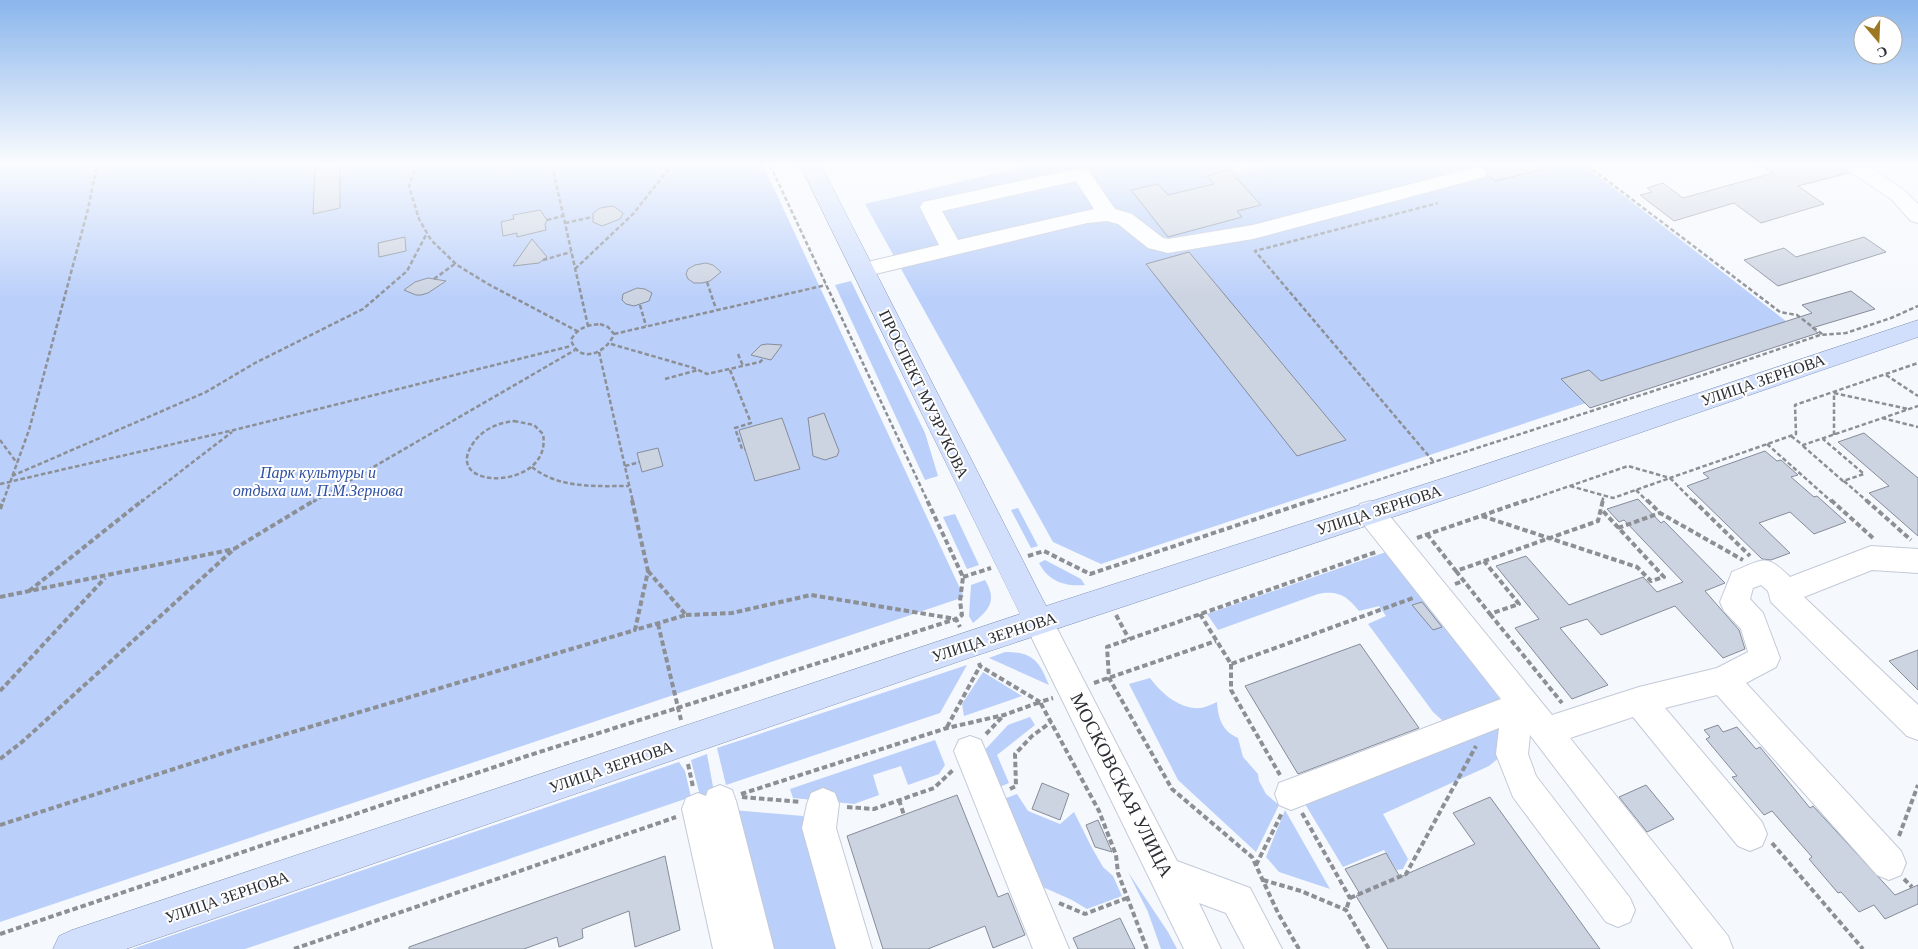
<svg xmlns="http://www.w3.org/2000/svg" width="1918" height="949" font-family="'Times New Roman',serif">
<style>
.green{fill:#bacffa}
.building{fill:#ccd3e1;stroke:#868c99}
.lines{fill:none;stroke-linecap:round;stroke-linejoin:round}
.minor-casing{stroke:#c3cad8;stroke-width:2}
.major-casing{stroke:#8394b6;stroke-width:1}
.path-far1{stroke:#8c8f94;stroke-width:2.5;stroke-dasharray:4.5 2.5;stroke-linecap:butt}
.path{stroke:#8c8f94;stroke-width:4;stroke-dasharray:5.5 3;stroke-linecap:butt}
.minor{fill:#fff;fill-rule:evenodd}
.major{fill:#d1dffd;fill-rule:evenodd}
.labels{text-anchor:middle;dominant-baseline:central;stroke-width:4;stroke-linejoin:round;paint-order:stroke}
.street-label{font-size:16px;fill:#2d2f35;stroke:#fff}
.park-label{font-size:16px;font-style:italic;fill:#2f50a3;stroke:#fff}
.near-street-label{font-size:19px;fill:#2d2f35;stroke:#fff}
</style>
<rect width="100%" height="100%" fill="#f5f8fd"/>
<path class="green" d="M0 165H763L964 597 0 922Z
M1032 165H1230L1238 172 1266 165H1584L1800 332 1101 564 1053 542 865 204Z
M851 281 925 433 938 476 925 480 835 285Z
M1018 508 1038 546 1031 548 1011 510Z
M955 514 979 565 967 569 943 517Z
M1389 551 1505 706 1451 724 1442 720 1433 712 1368 624 1386 616 1379 606 1359 611C1347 596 1338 590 1318 594L1218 630 1207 614Z
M1045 560 1081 579 1085 585C1065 587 1048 581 1039 563Z
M985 580C997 600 990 609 973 623L969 616 971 585Z
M1005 652C1033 652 1039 661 1049 685L989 658Z
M967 665 940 713 726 785 717 748Z
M983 672 1022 696 964 716 962 704Z
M1150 678C1161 693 1180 710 1201 708 1206 707 1212 704 1217 702 1218 718 1222 731 1238 738L1243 757 1258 774 1259 781 1266 794 1279 805 1256 852 1178 780 1129 684Z
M1030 717 1035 725 997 755 1009 783 995 789 981 754 1008 725Z
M1503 722 1500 757 1489 766 1383 814 1408 859 1403 869 1397 870 1384 850 1343 867 1302 799Z
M935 740 945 765 939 774 908 785 901 766 873 775 879 795 854 804 793 798 790 789Z
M707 754 714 792 700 796 691 760Z
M679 762 685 771 691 797 245 949H132Z
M1017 794 1028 811 1060 824 1074 812 1092 848 1103 867 1113 876 1122 896 1087 909 1072 900 1036 884 1001 800Z
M733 810 803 816 837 949H767Z
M1285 810 1330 889 1279 872 1266 857Z
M1128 872 1168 932 1177 949H1161L1148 912Z"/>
<path class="building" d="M321 165H340V208L313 214 315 170 321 168Z
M1477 165H1540L1541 170 1495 181 1488 175 1486 168Z
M1759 165H1841L1849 173 1798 186 1824 204 1761 223 1734 203 1674 221 1640 195 1652 192 1647 188 1663 183 1683 198 1773 173Z
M1229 170 1261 205 1237 211 1242 217 1168 237 1131 190 1158 184 1168 195 1214 184 1207 176Z
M613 206 623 213 620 219 602 226 593 222V213L600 208Z
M540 210 547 220 545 224 546 230 517 237V233L503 236 501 222 514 219 513 215Z
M405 237 406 251 379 257 378 243Z
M1864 237 1886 252 1778 286 1744 260 1784 248 1796 257Z
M532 239 547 257 539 263 513 266Z
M1189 252 1346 440 1297 456 1146 264Z
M706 263 713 265 721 272 710 281 702 283H694L688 279 686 274 688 269 695 265Z
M428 278 446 281 428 293 421 295H416L404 290 415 282Z
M637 288 645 289 652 293 649 301 634 306 626 304 622 300 623 294Z
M1851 291 1875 309 1812 328 1818 333 1590 408 1561 379 1589 370 1601 381 1812 313 1802 305Z
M767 344 782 345 771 360 751 355 761 345Z
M824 413 839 451 837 456 825 460 813 456 808 418Z
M782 418 800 469 755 481 739 430Z
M1864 433 1918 478V536L1869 493 1889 486 1838 442Z
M658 448 663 466 642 472 637 453Z
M1765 451 1777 461 1781 460 1798 475 1791 477 1814 497 1817 496 1846 522 1814 534 1790 512 1759 523 1790 553 1771 560 1762 559 1687 486 1709 478 1703 473Z
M1638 499 1661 523 1664 521 1725 583 1705 591 1739 630 1745 649 1723 658 1675 606 1601 635 1587 619 1560 628 1608 685 1572 699 1515 628 1539 619 1496 566 1526 556 1569 605 1643 577 1657 592 1683 582 1624 520 1619 522 1607 509Z
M1422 602 1442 627 1433 630 1412 605Z
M1360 644 1419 728 1298 774 1245 686Z
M1918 650V690L1889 661Z
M1718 725 1723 732 1737 727 1756 749 1760 747 1810 808 1813 806 1895 895 1918 885V904L1885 919 1874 905 1859 912 1841 892 1838 893 1809 859 1812 857 1772 811 1764 815 1732 777 1737 776 1706 739 1710 737 1704 730Z
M1042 783 1069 794 1060 820 1032 809Z
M1646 785 1674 819 1647 832 1619 797Z
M957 795 998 897 1008 893 1025 935 993 948 985 926 928 949H883L847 836Z
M1490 797 1600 949H1388L1356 896 1360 894 1345 869 1386 853 1400 877 1475 844 1453 813Z
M1098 820 1112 852 1095 847 1086 825Z
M665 856 680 930 635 947 629 911 582 929 583 938 559 947 557 937 524 949H409V947Z
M1120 918 1135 949H1078L1073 938Z"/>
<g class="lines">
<defs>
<path id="minor" d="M1843 165H1867L1905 191 1918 204V223L1911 221 1891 199 1846 169Z
M1477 167 1484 169 1487 173 1484 177 1253 239 1168 253 1148 248 1118 224 1107 221 1087 223 863 277 855 275 852 270 855 265 939 245 920 207 923 202 1081 168 1088 170 1115 209 1132 214 1163 238 1168 239 1253 225ZM1076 181 1094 209 958 240 942 211Z
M1370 501 1380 504 1552 715 1639 687 1717 668 1748 652 1741 629 1724 611 1720 602 1732 572C1763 560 1765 552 1790 577L1871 546 1918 549V573L1872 570 1804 597 1918 705V740L1907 736 1771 602 1768 591 1761 585 1753 588 1750 599 1763 613 1780 658 1776 667 1746 683 1901 851 1906 863 1901 875 1889 880 1877 875 1717 695 1665 708 1762 822 1767 834 1762 846 1750 851 1738 846 1633 717 1570 738 1728 936 1733 949H1693L1530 735 1528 754 1536 776 1630 898 1635 910 1630 922 1618 927 1606 922 1513 797 1496 754 1499 728 1291 810 1279 805 1275 794 1279 783 1501 699 1360 520 1357 512 1360 504Z
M1039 609 1049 613 1177 861 1250 888 1282 949H1245L1226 913 1199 903 1221 949H1184L1024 622 1029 613Z
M970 736 981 740 1069 949H1033L954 751 959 740Z
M720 785 732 790 736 801 774 949H713L682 809 686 798 698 793 706 796 708 790Z
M823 788 835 793 839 804 836 828 872 949H836L802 828 807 804 811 793Z"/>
<path id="major" d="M800 165H821L1046 606 1447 477 1918 320V337L1465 493 969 658 126 949H53L59 936 72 930 1020 614Z"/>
</defs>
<use href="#minor" class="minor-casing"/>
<use href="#major" class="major-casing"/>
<path class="path-far1" d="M414 165 416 166 409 186 419 219 431 240 457 265 488 284 577 331
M552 165 588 326
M770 165 928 502
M1587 165 1780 312 1797 315 1822 334
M547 220 563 216
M565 223 592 217
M543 260 571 252
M575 269 633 214 672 165
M434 279 456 263
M707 282 716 309
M640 305 646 326
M600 324 608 327 614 334C607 353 579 365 571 340 577 328 587 325 600 324Z
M614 334 826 285
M611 344 694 368 707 374 760 362 764 358
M599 352 633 502
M738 354 743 366
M730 370 751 423 735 428 742 449H745
M1886 375 1918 396
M665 379 698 370
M1882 418 1918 427
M514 421 534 425 543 434C553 491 442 491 472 445 481 430 497 423 514 421Z
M1834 435V393L1908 409
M1791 436 1803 445 1918 406
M0 440 17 463
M1767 444 1832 502
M1803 446 1843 481 1864 474 1823 439
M1433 461 1255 251 1438 203
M625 466 640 462
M532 467C559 489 596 486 629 486
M12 476 206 392 255 363 363 309 407 271 427 233
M1844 481 1868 502
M0 484 234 430 571 346
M1570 486 1613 498 1670 478 1694 502
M1636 490 1648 502
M3 502 29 430 88 209 97 165
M141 502 232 432
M313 502 575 350
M1310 502 1706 374 1820 335 1846 333 1891 318 1918 306
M1523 502 1628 466 1670 478 1796 434 1795 405 1918 363
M1602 502 1604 495"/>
<path class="path" d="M632 500 648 571
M1647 500 1660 513 1743 560
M1693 500 1750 556
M1831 500 1873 538
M1866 500 1911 540
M0 509 3 500
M1482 516 1637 567 1651 581 1664 577 1601 509
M1618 528 1660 513
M1427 534 1456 571 1598 521 1603 500
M1417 538 1527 500
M1028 556 1044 551 1090 574 1313 500
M648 571 686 615 635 630Z
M1456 571 1490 614 1519 604 1484 561
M963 577 991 568
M1455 584 1463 581
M29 591 143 500
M0 597 234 549
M1200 614 1231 664 1413 598
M1490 614 1562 703
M686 615 732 613 811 595 956 619 960 627
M1116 615 1129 639
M658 624 681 720
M979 663 980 666 1040 702 1053 698
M1231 664V690L1280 775
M1094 683 1216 641
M0 691 105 578
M947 727 980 666
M986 734 1004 715
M0 759 22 742 234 549 315 500
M688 764 693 787
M1010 789 1016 786 1015 754 1032 736 1051 722
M741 794 947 728 1004 715 1040 702 1099 811 1116 855 1118 873 1147 949
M742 797 801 802
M899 800 904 815
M847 807 874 809 934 788 953 770
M1302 813 1350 898 1346 910
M0 825 239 748 635 630
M1899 836 1918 785
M1772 843 1863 949
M1256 865 1282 813
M1904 879 1912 887
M1263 880 1301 891 1346 910 1369 949
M1350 898 1406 874 1476 746
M1059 903 1085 914 1127 898
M0 934 527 756 956 619 962 615 960 601 963 577 927 500
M294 949 676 817
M1299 949 1278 913 1252 857 1172 789 1109 678 1107 647 1376 552"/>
<use href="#minor" class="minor"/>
<use href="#major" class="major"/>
</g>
<linearGradient id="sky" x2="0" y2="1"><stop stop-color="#8ab6ec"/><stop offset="0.55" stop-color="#fafcfe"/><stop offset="1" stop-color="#fafcfe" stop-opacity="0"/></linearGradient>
<rect width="1918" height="298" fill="url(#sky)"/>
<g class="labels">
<g class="street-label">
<text transform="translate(1763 380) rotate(-19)">УЛИЦА ЗЕРНОВА</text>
<text transform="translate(924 394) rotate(64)">ПРОСПЕКТ МУЗРУКОВА</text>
<text transform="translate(1379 510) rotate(-18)">УЛИЦА ЗЕРНОВА</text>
<text transform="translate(994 637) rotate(-18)">УЛИЦА ЗЕРНОВА</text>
<text transform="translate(611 767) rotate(-19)">УЛИЦА ЗЕРНОВА</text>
<text transform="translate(227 897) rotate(-19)">УЛИЦА ЗЕРНОВА</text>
</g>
<g class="park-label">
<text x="318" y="472">Парк культуры и<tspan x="318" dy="18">отдыха им. П.М.Зернова</tspan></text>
</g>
<g class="near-street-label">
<text transform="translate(1122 785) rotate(63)">МОСКОВСКАЯ УЛИЦА</text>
</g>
</g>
<g transform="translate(1878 40) rotate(161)"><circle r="24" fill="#ffffff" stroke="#abacae"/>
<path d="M0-4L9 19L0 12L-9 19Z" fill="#9c7823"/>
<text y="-8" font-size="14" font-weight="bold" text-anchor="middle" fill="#2d2f35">С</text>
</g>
</svg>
